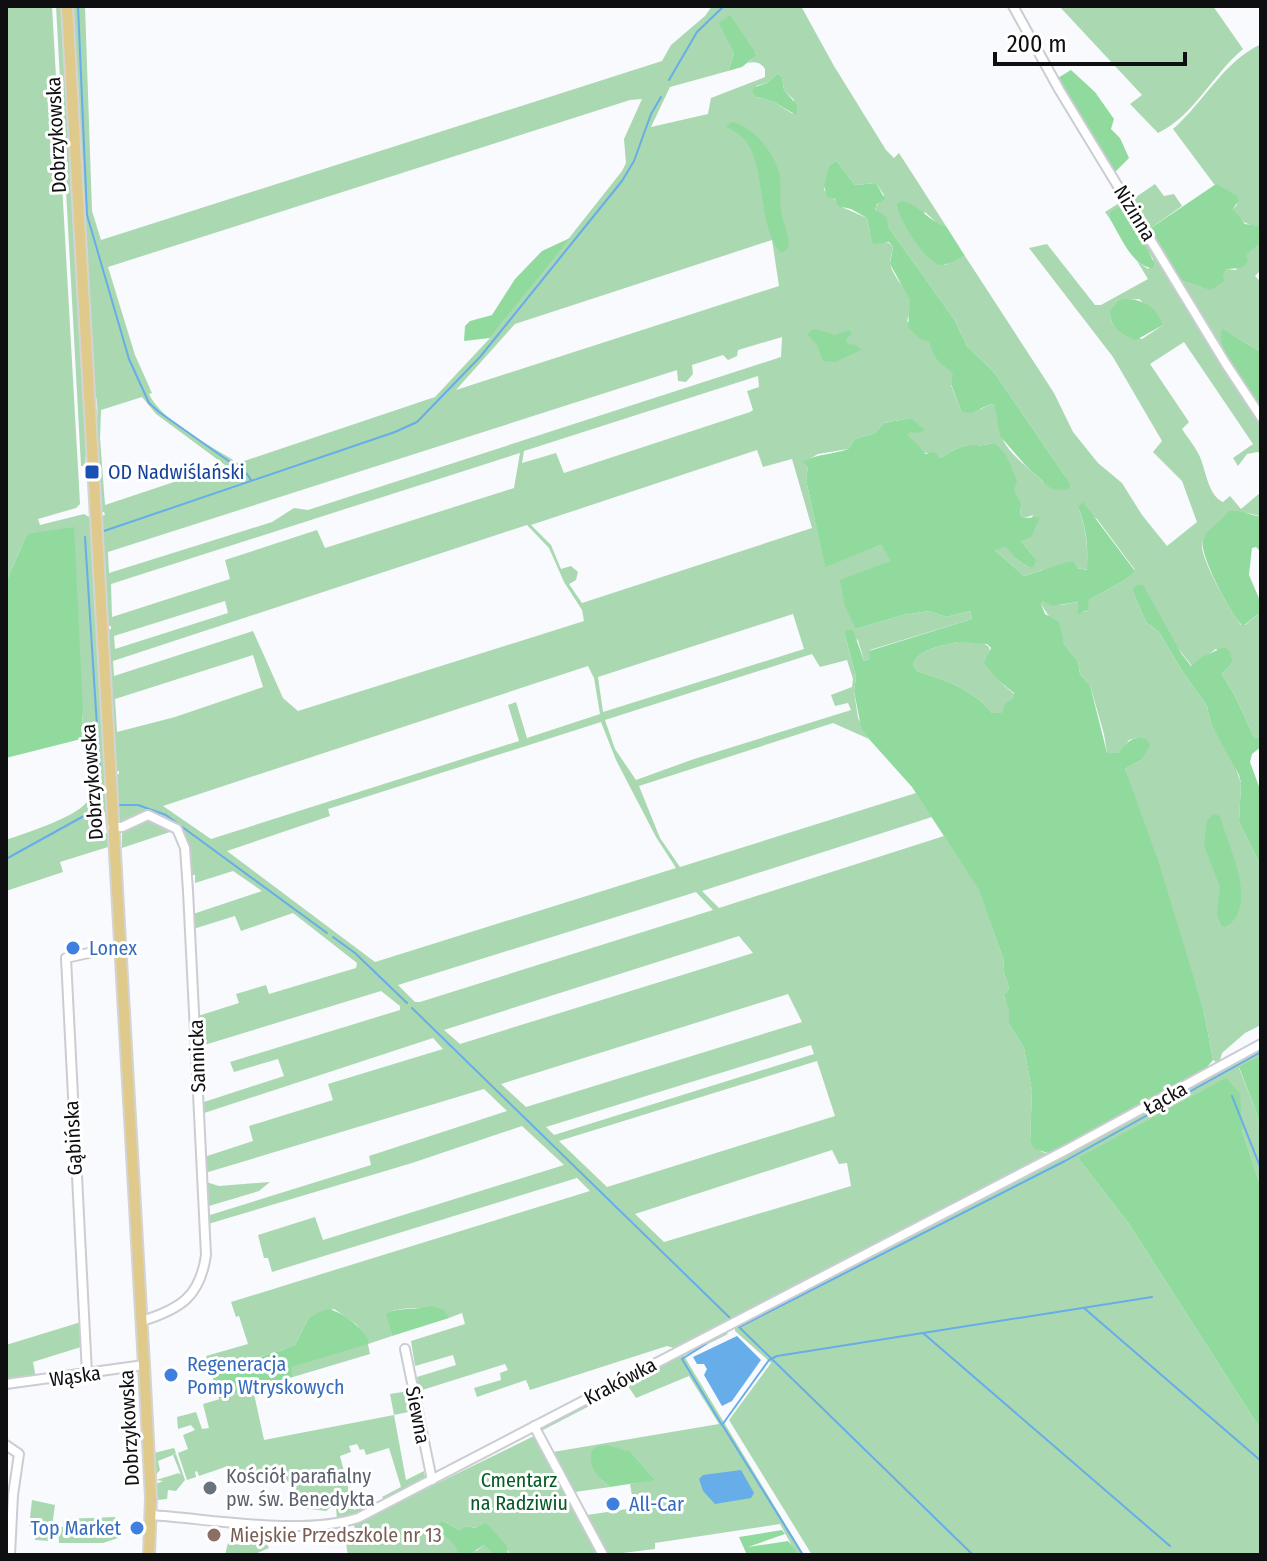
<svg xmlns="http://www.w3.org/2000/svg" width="1267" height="1561" font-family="'Fira Sans Condensed',sans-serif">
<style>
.green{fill:#aad8b0;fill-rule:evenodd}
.forest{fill:#91da9d;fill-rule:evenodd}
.water{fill:#66ade9}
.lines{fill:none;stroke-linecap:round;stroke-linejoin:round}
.stream{stroke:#66ade9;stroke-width:2}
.minor-casing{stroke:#cbccd4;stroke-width:12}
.major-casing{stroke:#d4d4d4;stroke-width:14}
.minor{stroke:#fff;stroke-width:8}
.major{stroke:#dfca8c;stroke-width:10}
.transit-dot{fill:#1a4fb4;stroke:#fff;stroke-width:3}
.shop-dot{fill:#3f7fe0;stroke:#fff;stroke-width:3}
.worship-dot{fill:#6b7280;stroke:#fff;stroke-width:3}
.education-dot{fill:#8d6e63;stroke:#fff;stroke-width:3}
.labels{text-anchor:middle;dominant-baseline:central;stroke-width:6;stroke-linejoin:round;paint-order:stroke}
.street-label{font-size:20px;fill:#0f0f12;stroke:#fff}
.transit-label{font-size:20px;fill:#164399;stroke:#fff;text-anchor:start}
.shop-label{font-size:20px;fill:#366cbe;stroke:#fff;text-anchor:start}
.worship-label{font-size:20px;fill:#5b616d;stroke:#fff;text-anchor:start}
.park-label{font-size:20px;fill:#055b24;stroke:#fff}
.education-label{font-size:20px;fill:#785e54;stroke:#fff;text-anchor:start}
</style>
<rect width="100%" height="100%" fill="#f9fafe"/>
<path class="green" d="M6 6H52L80 504 76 508 38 519 40 525 84 514 91 518 108 824 106 827 105 812 98 814V835L107 833 110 837 108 847 60 862 63 872 6 891V840C25 833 83 816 90 797 96 782 91 756 88 740L81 739 83 711 27 534 6 582Z
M56 6H63L87 439 85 466H81Z
M71 6H85L92 211 101 240 662 61 671 45 705 16 712 6H801L834 66 886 150 894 158 899 153 946 226 938 224 925 212 912 234 916 241 945 265 965 256 1054 393 1073 432 1098 463 1122 483 1142 515 1167 546 1197 522 1182 481 1153 452 1162 441 1113 357 1029 248 1047 244 1095 305H1101L1148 279 1137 261 1148 269 1153 259 1134 230 1126 210 1110 212V219L1105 212 1124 200 1224 367 1261 422V454L1258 452 1247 454 1238 466 1233 458 1253 444 1184 342 1150 364 1189 422 1182 429C1188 438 1196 448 1200 457 1206 471 1208 495 1223 502L1230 496 1241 509 1261 492V517C1248 511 1231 511 1220 521 1213 528 1202 535 1202 546 1202 562 1231 612 1241 625H1245L1261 612V735L1257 738 1254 737 1235 696 1222 674 1233 662 1216 649 1192 666 1133 592 1146 622 1159 632 1184 674 1207 706 1211 724 1233 761 1241 783 1239 822 1261 866V1025L1245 1033 1222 1053 1219 1064 1213 1060 1204 1012 1125 769 1141 760 1137 738 1129 740 1119 753H1107L1104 734 1090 685 1080 674 1078 661 1064 644 1061 635 1041 604 1043 601 1061 605 1078 602 1079 613 1087 611 1089 600 1123 581 1135 570 1097 519 1078 507C1087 530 1087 546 1088 570L1077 568 1042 570 1024 576 994 549 1005 545 1016 559 1030 568 1036 559 1021 541 1033 515 1024 518 1020 515C1022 503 1017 501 1014 490 1007 468 1012 461 993 443 984 446 981 445 972 445 961 444 949 453 940 458L921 451 908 435 910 418 884 423 875 433 855 439 848 449 818 454 804 462 808 467 806 480 825 566 881 545 892 561 856 629 903 615 929 611 946 617 970 611 972 619 870 650V659L864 661 858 640 845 635 856 677 854 691 858 718 869 739 833 723 639 786 660 838 680 867 916 793 932 817 702 891 719 908 944 836 979 889 1004 961 1003 970 1009 988 1004 997 1010 1010 1009 1024 1024 1048 1032 1091 1030 1142 1042 1152 1051 1154 677 1349 667 1346 530 1390 526 1380 477 1397 474 1388 501 1380 500 1373 508 1370 505 1364 419 1391 417 1377 456 1365 453 1355 415 1366 411 1341 465 1324 462 1313 449 1318 441 1309C423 1308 404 1306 387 1313L392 1336 368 1344 370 1354 293 1377 290 1367 368 1339 356 1324 334 1309 309 1317 295 1345C275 1355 225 1362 213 1379L206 1356 248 1344 239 1316 236 1317 231 1302 590 1191 577 1178 272 1272 268 1258H264L258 1235 315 1217 323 1240 564 1165 522 1126 412 1163 208 1224 206 1182 219 1186 270 1182 259 1191 209 1206 210 1215 371 1165 369 1156 507 1111 484 1089 205 1173 204 1157 253 1141 249 1126 333 1100 328 1084 443 1049 433 1038 201 1114V1103L284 1076 278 1059 234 1072 230 1062 400 1010V1006L381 991 201 1046 198 1016 239 1003 236 994 266 985 269 994 356 968 357 963 293 913 241 931 235 916 190 930V915L262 891 233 871 195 883V875H189L184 836 154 814 122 824 118 822 116 775 119 774V771H115L108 630 111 629V626H107L101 516 105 515 104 512H101L99 503C98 482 96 461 96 440 96 419 101 404 92 385L95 377 92 376 80 164H83V160H80ZM720 23 757 54 748 63C756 61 761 63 765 69V77L711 98 708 114 651 127 670 87 728 71 734 54ZM778 73 782 77 784 90 794 100 793 114 774 102 757 97 756 86 767 83ZM642 99 624 139 626 163 622 171 490 338 435 397 238 463C213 447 161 421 149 394L152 393 135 355 108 267 630 100ZM837 161 855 185 876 183 884 195 875 208C881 216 886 217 889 228L954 319 967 346 994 372 1065 476 1043 482C1030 468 1004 452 1000 431 998 423 1000 415 995 406L991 404 981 409 961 411 951 385 954 373 930 343 907 321C918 290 900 291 891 267 889 261 892 254 893 247L889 243 871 239 867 218 844 208 824 190 829 165ZM772 240 779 286 456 390 515 324ZM1139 299 1155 313 1163 325 1142 339C1122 332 1099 325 1117 301ZM782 337 781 357 308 510 294 508 272 522 109 573 108 552 677 370 678 381 686 382 693 374 692 365 723 355 728 360 737 356 738 350ZM758 376 759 387 747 391 753 410 750 412 564 473 556 453 522 463 524 451ZM142 397 156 414 225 465 105 505 100 438 101 410ZM757 450 763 467 792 459 812 528 582 603 569 584 576 580 578 572 571 566 561 569 551 545 531 525ZM520 453 514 488 325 548 317 530 225 560 230 579 112 617 111 584ZM527 525 549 548 564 582 582 610 584 621 298 711 283 698 253 631 114 676 113 661ZM225 601 228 613 115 649 114 636ZM793 614 804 649 603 712 598 677ZM812 654 820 667 847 660 853 679 852 687 831 695 835 706 848 703 851 710 694 759 636 780 615 749 605 720ZM253 655 263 687 175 717 117 732 115 699ZM588 666 594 678 600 714 527 738 516 702 508 705 519 741 211 839 163 806ZM601 722 616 760 656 837 676 868 375 962 227 851 330 816 328 809ZM696 892 713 910 420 1002H415L398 985ZM739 936 753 953 460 1044 444 1030ZM788 994 802 1022 526 1107 501 1084ZM811 1045 814 1054 554 1135 546 1127ZM817 1061 835 1116 607 1187 559 1141ZM832 1150 839 1164 847 1163 851 1186 664 1242 635 1214Z
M1059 6H1213L1243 49C1213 74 1194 116 1158 133L1130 104 1142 95Z
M1261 44V230L1260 226C1246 226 1239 220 1233 209L1237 205 1235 194 1214 184 1173 129C1205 101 1222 63 1261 44Z
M1155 184 1164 196 1174 194 1182 206 1148 230 1133 199Z
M1261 239V270L1255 276 1260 281 1261 287V352L1232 335 1230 366 1176 279 1202 287 1223 275 1227 269 1236 270 1245 254 1260 244Z
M958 642C1002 643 984 644 995 675 998 682 1008 688 1014 694V698L1003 713H992C973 689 945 680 917 671L913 665C919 648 942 646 958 642Z
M146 818 176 830 122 848V830Z
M1261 1047V1055L1239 1068 1256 1111 1261 1132V1188L1242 1130 1078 1158 1129 1224 1261 1430V1555H812L729 1420 771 1363 735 1331V1325L1122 1125Z
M81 1322 84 1346 33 1362 36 1379 6 1381V1345Z
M725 1331 728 1334 684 1356 804 1555H797L780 1524 655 1543V1549L607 1555 587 1515 634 1508 630 1484 654 1479 631 1452 602 1480 610 1487 575 1492 553 1452 719 1424 689 1376 636 1398 628 1386 541 1431V1428Z
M253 1389 264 1440 394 1415 390 1394 409 1391 413 1411 394 1415 406 1480 424 1471 425 1477 418 1483 385 1501 382 1497 401 1487 389 1448 366 1455 364 1449 360 1450 357 1444 349 1446 351 1452 340 1456 354 1510 370 1503 372 1508 337 1520 336 1507H331L326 1511 303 1508V1504H297V1497L293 1496 294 1482 265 1479 260 1470 239 1474 225 1467 199 1476 197 1471 195 1472 196 1477 187 1480 178 1453 188 1449 183 1435 195 1430 191 1425 178 1429 177 1417 196 1412 202 1429 209 1428 203 1404Z
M536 1435 600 1555H507L509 1552 484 1523 477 1528 466 1526 459 1530 443 1521 441 1533 456 1544 476 1551 484 1545 500 1555H348L346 1544 357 1542 354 1524Z
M174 1448 176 1453 173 1455 176 1454 185 1480 176 1491 168 1490 167 1499 157 1500 156 1484 163 1481 156 1480 179 1473 181 1475 173 1455 158 1461 160 1470 155 1476 154 1453Z
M32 1500 55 1505 50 1541 35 1540 36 1526H29Z
M115 1517 121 1537 103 1543H59L58 1527H63L64 1519Z
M228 1525 270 1528 271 1539 266 1542 269 1548 253 1555H225L229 1539 231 1544 249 1545 259 1541V1531L233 1530 230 1533Z"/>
<path class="forest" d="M730 15 757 55 742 67 728 71 734 54 719 23Z
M1071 70 1095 92 1114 119 1111 129 1120 138 1129 158 1114 173 1056 79Z
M778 73 782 77 784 90 797 105 796 115 774 102 757 97 752 92 755 87 767 83Z
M732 122C753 126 773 152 779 172 782 185 779 198 781 211 783 224 790 235 788 248L782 253C757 229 767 171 746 141 742 135 732 131 726 126Z
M837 161 855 185 876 183 885 199 877 204 875 209 886 217 889 228 954 319 967 346 994 372 1065 476 1070 485 1069 489 1056 490 1049 487 1026 466 1000 436 995 406 991 404 971 413 961 411 951 384 953 373C937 360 937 363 929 342L919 338 908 327 910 300 890 264 893 247 889 242 874 244 871 239 867 218 851 209 838 206 835 199 827 197 824 186 829 165Z
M1216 184 1235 194 1239 200 1233 209 1245 224 1260 226V244L1246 254 1248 262 1241 268 1227 269 1223 275 1224 281 1211 290 1176 279 1148 230Z
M902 201C920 205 929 222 946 226L965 256C958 259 948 265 941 265 926 264 898 218 897 204Z
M1120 207 1126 210C1132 231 1148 245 1154 264L1153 268C1132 267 1120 235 1110 219V212Z
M570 238 490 338 464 341 465 326 470 321 492 315 515 279 542 251Z
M1124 299C1144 299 1156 307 1163 325L1136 340C1123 335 1109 327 1110 311L1117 301Z
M815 329 835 335 849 330 852 333 846 340 848 344 856 345 861 350 835 362 823 361 817 345 808 335 810 331Z
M1222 329 1261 352V411C1245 388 1215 358 1222 329Z
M910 418 925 430 918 433 910 432 908 435 926 454 934 452 940 458C949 453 961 444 972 445 981 445 984 446 993 443 1007 450 1011 468 1017 481L1014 490 1021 504 1020 515 1024 518 1040 517 1031 537 1021 541 1036 559 1034 566 1030 568 1016 559 1005 546 995 550 1024 576 1068 562H1074L1077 568 1087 570C1088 546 1087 530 1078 507L1083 502 1135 571 1123 581 1089 600 1088 610 1078 614V602L1052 606 1043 601 1041 604 1045 614 1059 622 1064 644 1078 661 1080 674 1090 685 1107 753H1119C1125 743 1134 734 1147 740L1150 746 1141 760 1125 769 1159 863 1204 1012 1213 1060 1203 1072 1051 1154 1035 1149 1030 1142 1032 1091 1024 1048 1009 1024V1010L1004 996 1009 988 1003 970 1004 961 979 890 912 787 869 739 861 727 854 691 856 677 845 635 846 630H853L864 661 870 659 869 651 972 619 970 611 946 617 929 611 903 615 856 629 845 606 840 580 891 561 881 545 825 567 806 480 808 467 803 462C818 453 832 455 848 449L855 439 875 433 884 423ZM958 642 987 644 991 648 984 663 999 681 1014 693V698L1005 704 1002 713H992C973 689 945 680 917 671L913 665C919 648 942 646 958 642Z
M1229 511H1238L1261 517V552L1256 547 1252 548 1249 575 1261 603V612L1243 626C1232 617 1198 553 1203 540 1206 529 1222 521 1229 511Z
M74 527 83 711 81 739 6 758V582L27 534Z
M1138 585H1143L1181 653 1191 666 1202 657 1224 647 1229 651 1233 662 1222 674 1235 696 1254 737 1257 738 1261 735V747L1252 754 1250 762 1261 792V866L1239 822 1241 783 1239 775 1211 724 1207 706 1184 674 1159 632 1146 622 1133 592 1134 587Z
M1213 814 1220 816C1227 844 1261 908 1225 927L1221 925 1217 914 1220 887 1204 845 1207 821Z
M1261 1055V1132L1256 1111 1239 1067Z
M1226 1078 1240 1094 1242 1130 1261 1188V1430L1129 1224 1078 1158Z
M432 1306 444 1310 449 1318 392 1336 386 1313C402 1307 417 1310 432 1306Z
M327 1309C342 1311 360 1326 368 1339V1344L291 1367 293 1377 219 1399 213 1379C224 1364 276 1354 295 1345L309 1317Z
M607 1445 631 1452 655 1480 610 1487C598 1476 588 1469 592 1450L598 1446Z
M443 1521 459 1530 466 1526 476 1528 484 1523 487 1524 507 1546 508 1554 493 1553 484 1545 470 1554 458 1553C454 1539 443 1538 437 1526Z
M782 1530 785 1534 748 1547 788 1541 795 1549 797 1555H747L739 1537Z"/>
<path class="water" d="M737 1336 761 1360 732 1401 722 1406 704 1375 707 1369 704 1364H697L693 1357Z
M741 1470 754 1493 751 1498 715 1504 703 1491 699 1479 703 1475Z"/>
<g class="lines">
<path class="stream" d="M78 6 87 215 129 359 149 403 159 412 247 474 251 480
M669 80 697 32 724 6
M104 531 395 432 417 422 480 357 622 181 634 161 651 114 661 97
M118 805H138L166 815 327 933
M6 859 102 806 85 537
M333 937 355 953 407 1003
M412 1008 730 1318
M1232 1096 1261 1169
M1084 1308 1261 1461
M739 1327 1065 1161 1261 1052
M739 1327 973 1555
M923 1333 1170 1546
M706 1344 682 1359 722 1425 769 1360 777 1356 1152 1297
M723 1426 803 1555"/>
<defs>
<path id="minor" d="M1013 6 1060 91 1226 364 1261 417
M112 827H122L148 815 177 829 185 848 188 891 206 1255C200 1297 180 1309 142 1321
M405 1349 432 1480
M87 1374 66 958 120 946
M6 1384 144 1365
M534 1426 603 1555
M6 1445 19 1454 13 1495 10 1555
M151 1515C211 1519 302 1536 358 1518L1068 1149 1261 1044"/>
<path id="major" d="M67 6 144 1365 151 1498 149 1555"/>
</defs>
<use href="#minor" class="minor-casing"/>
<use href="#major" class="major-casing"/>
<use href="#minor" class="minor"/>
<use href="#major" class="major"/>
</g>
<rect class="transit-dot" x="84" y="464" width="16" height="16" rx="4"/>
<g class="shop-dot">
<circle cx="73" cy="948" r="8"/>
<circle cx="171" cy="1375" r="8"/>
<circle cx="613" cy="1504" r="8"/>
<circle cx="137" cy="1528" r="8"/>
</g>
<circle class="worship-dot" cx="210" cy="1488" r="8"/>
<circle class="education-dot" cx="214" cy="1535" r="8"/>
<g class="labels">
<g class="street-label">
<text transform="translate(56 135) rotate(-93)">Dobrzykowska</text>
<text transform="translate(1135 213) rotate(59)">Nizinna</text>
<text transform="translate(92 782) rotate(-94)">Dobrzykowska</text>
<text transform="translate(197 1056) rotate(-92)">Sannicka</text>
<text transform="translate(1165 1098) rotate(-29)">Łącka</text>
<text transform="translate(73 1138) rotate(-93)">Gąbińska</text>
<text transform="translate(75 1376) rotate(-8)">Wąska</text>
<text transform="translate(620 1381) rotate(-28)">Krakówka</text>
<text transform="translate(418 1415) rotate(79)">Siewna</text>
<text transform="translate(129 1428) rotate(-93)">Dobrzykowska</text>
</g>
<g class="transit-label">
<text x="108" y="472">OD Nadwiślański</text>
</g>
<g class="shop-label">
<text x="89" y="948">Lonex</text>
<text x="187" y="1364">Regeneracja<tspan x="187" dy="23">Pomp Wtryskowych</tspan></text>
<text x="629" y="1504">All-Car</text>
<text x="121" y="1528" text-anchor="end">Top Market</text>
</g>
<g class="worship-label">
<text x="226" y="1476">Kościół parafialny<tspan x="226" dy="23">pw. św. Benedykta</tspan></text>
</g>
<g class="park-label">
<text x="519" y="1480">Cmentarz<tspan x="519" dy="23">na Radziwiu</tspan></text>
</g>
<g class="education-label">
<text x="230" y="1535">Miejskie Przedszkole nr 13</text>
</g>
</g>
<rect width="1267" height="1561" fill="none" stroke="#0f0f12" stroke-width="16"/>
<path d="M995 52v12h190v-12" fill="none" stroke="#0f0f12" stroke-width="4"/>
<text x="1007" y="52" font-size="24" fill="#0f0f12" stroke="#ffffff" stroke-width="6" paint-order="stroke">200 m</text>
</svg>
